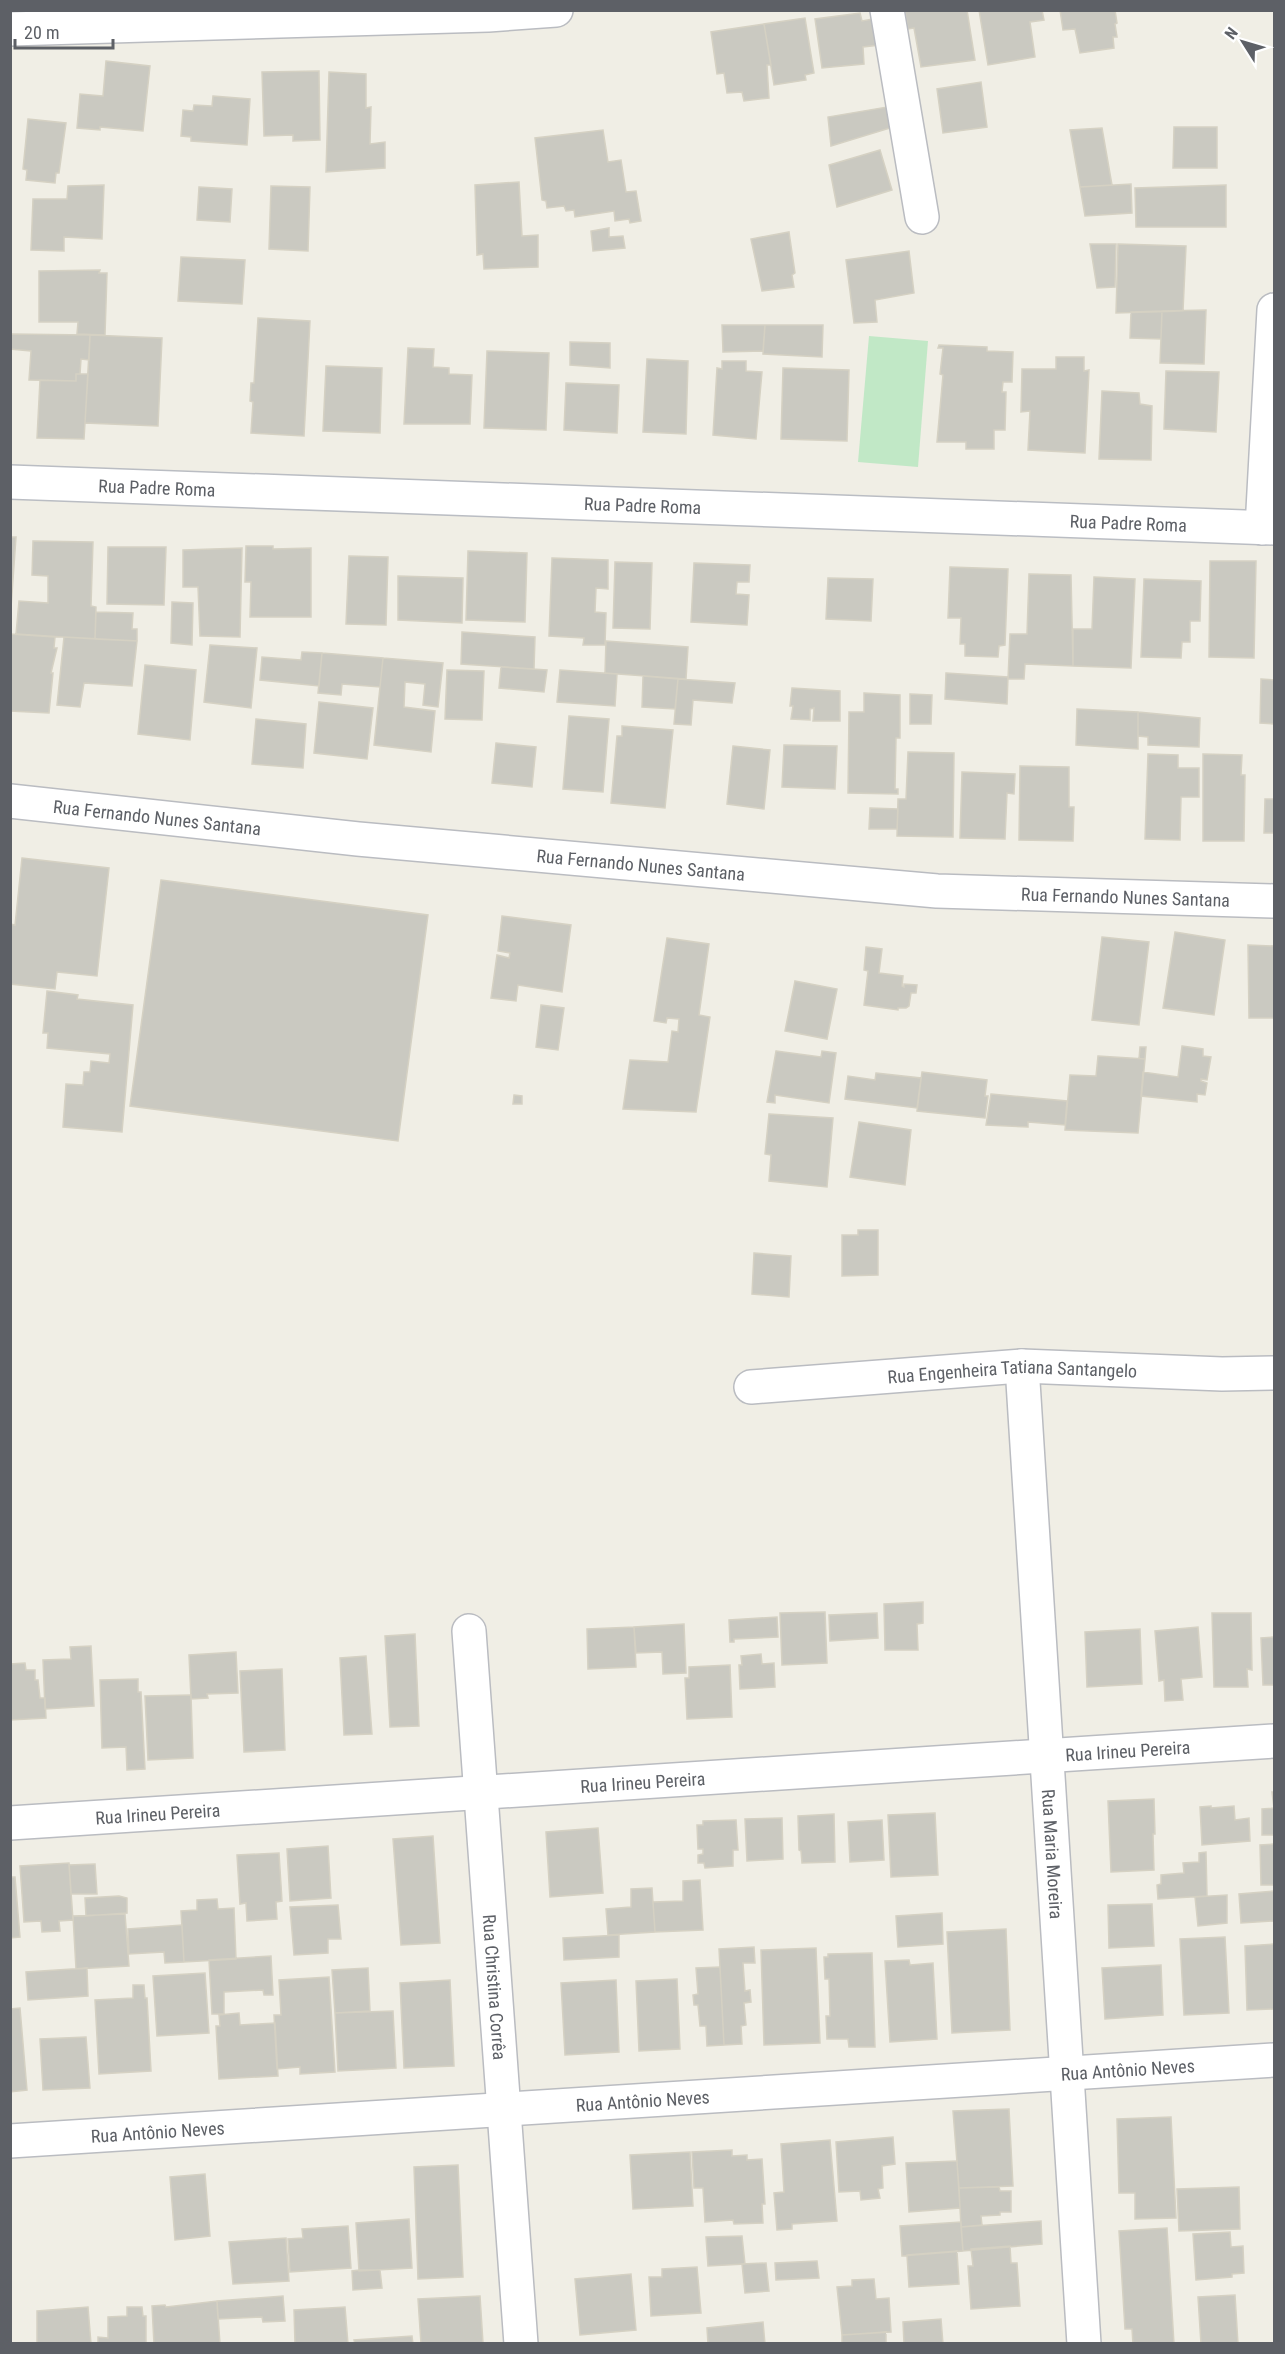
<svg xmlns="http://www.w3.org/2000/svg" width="1285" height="2354" font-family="'Roboto Condensed',sans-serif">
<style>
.green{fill:#c1e8c6}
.building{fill:#cac9c1;stroke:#d5d1c3;stroke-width:1.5}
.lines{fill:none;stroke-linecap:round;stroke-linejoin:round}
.street-casing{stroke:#babcc1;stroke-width:36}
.secondary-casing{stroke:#babdc3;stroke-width:36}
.street{stroke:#fff;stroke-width:33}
.secondary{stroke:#fff;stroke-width:33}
.labels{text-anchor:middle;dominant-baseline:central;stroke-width:5;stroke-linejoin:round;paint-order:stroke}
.street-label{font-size:18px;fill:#5d6066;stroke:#fff}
</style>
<rect width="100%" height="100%" fill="#f0eee5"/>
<path class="green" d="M869 336 928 341 918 467 858 462Z"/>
<path class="building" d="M905 10H967L975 60 921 67 914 28 908 29Z
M979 10H1042L1044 20 1030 22 1035 57 988 65Z
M1060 10H1115L1117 23 1115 24 1117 37H1113L1114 48 1080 53 1075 29 1063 30Z
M860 13 862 21 884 17 888 44 863 47 864 64 822 68 815 19Z
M805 18 814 73 805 75 806 80 774 85 764 24Z
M764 24 771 65H767L769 98 744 101 742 92 727 93 724 73 717 74 711 32Z
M106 61 150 66 143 131 100 127V130L77 128 80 94 103 96Z
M319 71 320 140 293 141V135L264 136 262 72Z
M329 72 366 74V108L371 107 370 144 385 142V168L326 172Z
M981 82 987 127 943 133 937 89Z
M213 96 250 99 247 145 191 141V137L181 136 183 110 193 111 194 105 212 106Z
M887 107 890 128 831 146 828 117Z
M28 119 66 123 59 173H56L55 183 26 180 27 170 23 169Z
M1174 127H1217V168H1173Z
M1102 128 1112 185 1080 187 1070 130Z
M603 130 608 162 621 160 626 192 636 191 641 221 630 223 629 219 615 221 614 211 575 217 574 210 566 211 564 206 547 208 546 201 542 200 535 138Z
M880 150 892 190 837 207 829 165Z
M519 182 522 236 538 235V267L484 269 483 254 477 255 475 185Z
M1131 184 1132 213 1085 216 1080 187Z
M104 185 102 239 64 237V251L31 250 33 199H67L68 186Z
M1226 185V227H1136L1135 188Z
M271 186 310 187 308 251 269 249Z
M199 187 232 189 230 222 197 220Z
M609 228V237L623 236 625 248 593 251 591 231Z
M789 232 795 273 792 275 794 287 762 291 751 239Z
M1090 244H1116L1115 287 1097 288Z
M1118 244 1186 246 1183 311 1116 313Z
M909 251 914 293 875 300 877 322 854 323 846 260Z
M181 257 245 260 242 304 178 301Z
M100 270 99 273H107L105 335 77 334 78 322H39V271Z
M1206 310 1204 364 1160 363 1162 311Z
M1162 311 1161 339 1130 338 1131 312Z
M258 318 310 321 304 436 251 433 253 402 250 401 251 383H254Z
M722 325H765L763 351 723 352Z
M765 325H823L822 357 763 354Z
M10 334 90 335 89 360 81 359 80 374H76V381L29 380 31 351 10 349Z
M90 335 162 338 158 426 85 423Z
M570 342 610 343V368L570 365Z
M939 345 987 347V351L1013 352 1012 382H1003L1002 392H1006L1005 430H994V449H966V442H937L943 375 940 374 943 348H938Z
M408 348 434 349 433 367 449 368V374L472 375 470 424H404Z
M487 351 549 353 546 430 484 428Z
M1056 357H1084V371L1089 370 1085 453 1028 450 1030 411 1021 412 1022 369H1056Z
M647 359 688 361 686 434 643 432Z
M722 361H746V371L762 372 756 439 713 435 717 368 722 369Z
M326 366 382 368 380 433 323 431Z
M783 368 849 370 847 441 781 439Z
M1166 371 1219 372 1216 432 1164 429Z
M76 374H88L84 439 37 438 40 380 76 381Z
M566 383 619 385 617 433 564 430Z
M1102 391 1139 393 1140 404 1152 406 1151 460 1099 459Z
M10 537H16L10 622Z
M33 541 93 542 91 606 96 607 95 639 16 634 19 601 48 603V576L32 575Z
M246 546H273V549L311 548V617H250L251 582H245Z
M108 547H166L164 605 107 604Z
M242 548 240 637 200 636 198 587H183V550Z
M468 551 527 553 525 622 466 620Z
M349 556 388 557 386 625 346 624Z
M552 558 608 560V589L596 588 595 612 606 613 605 645H583L584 638 549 636Z
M1210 561H1256L1254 658 1209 657Z
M615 562 652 563 650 629 613 628Z
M694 563 750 565 749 582H737L736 594 749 595 747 625 691 622Z
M950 567 1008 569 1005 645 999 646 998 657 965 656V644H960L961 618H948Z
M1029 574 1071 575 1073 666 1025 664 1024 679H1008L1010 634H1027Z
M398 576 463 578 462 623 398 620Z
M1094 577 1135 579 1131 668 1073 666V629H1092Z
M828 578 873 579 871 621 826 619Z
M1144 579 1201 581 1200 621H1190V642H1182L1181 658 1141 657Z
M172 602 193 603 192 645 171 643Z
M96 612 133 613 132 629H137V641L95 639Z
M462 632 535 637 534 669 461 664Z
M10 634 55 637 54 648H57L51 673H53L49 713 10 711Z
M64 637 137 641 132 686 84 683 80 707 57 705Z
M606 641 688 647 686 679 605 673Z
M210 645 257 648 251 708 204 702Z
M302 652 322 653 319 686 260 680 262 657 301 660Z
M322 653 383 658 380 687 342 684 341 695 318 693Z
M383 658 443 663 438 707 423 705 425 684 405 682 404 707 435 711 431 752 374 745Z
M145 665 196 670 190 740 138 734Z
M501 667 547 670 544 692 499 688Z
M447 670 484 671 482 720 445 719Z
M560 670 617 674 615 706 557 702Z
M946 673 1008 677 1007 704 945 699Z
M643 676 678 679 675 709 642 707Z
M678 679 735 683 732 703 693 700 691 725 674 724Z
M1261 679 1274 680V724L1260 723Z
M792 688 840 691V721H813L814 708 810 709V720L791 719 793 706H790Z
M864 693 900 695V738H896L895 789H898V794L848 793 849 712H864Z
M910 694 932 695 931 724H910Z
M319 702 373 708 367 759 314 753Z
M1077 709 1138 712V749L1076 745Z
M1138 712 1200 718 1199 747 1148 745V737L1138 736Z
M569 716 609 719 603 792 563 789Z
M256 719 306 724 303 768 252 764Z
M622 726 673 730 665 808 611 803 617 736H622Z
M496 743 536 747 532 787 492 783Z
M784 745 837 746 835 789 782 787Z
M733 746 770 750 764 809 727 804Z
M908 752 954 753 953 837 897 836 898 799H906Z
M1148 754 1178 755V768H1199V797H1181L1180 840 1145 839Z
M1203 754 1242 755 1241 775H1245L1244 841H1203Z
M1020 766 1069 767V807H1074L1073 841 1019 840Z
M962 772 1015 774 1014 794 1007 793 1005 839 960 838Z
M1265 799H1274V833H1264Z
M870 808 898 809 897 829H869Z
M22 858 109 868 97 976 57 972 55 989 10 984V924L15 925Z
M161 880 428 915 398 1141 130 1106Z
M502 916 571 925 562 992 518 985 516 1001 491 998 497 955 509 958 510 953 498 951Z
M1175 932 1225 940 1214 1015 1163 1008Z
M1102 937 1149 942 1139 1025 1092 1020Z
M667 938 709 944 699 1015 710 1017 696 1112 623 1109 630 1060 668 1062 672 1031 678 1032 679 1019 667 1018 666 1023 654 1021Z
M1248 945 1274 946V1018H1249Z
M866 947 882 949 879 973 903 976 902 986 904 987V984L917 985 916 993H911L909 1006 906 1008H898V1010L864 1005 868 971 864 970Z
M795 981 837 989 827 1039 785 1031Z
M47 991 78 995 77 999 133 1005 122 1132 63 1127 66 1084 83 1085 84 1072H90L91 1061 109 1063 110 1054 47 1048 48 1033H43Z
M541 1005 564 1008 558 1050 536 1047Z
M1182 1046 1203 1049V1056L1211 1057 1207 1080 1201 1079V1081L1207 1083 1205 1095 1197 1094V1102L1141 1096 1143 1072 1178 1077Z
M1140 1047H1146L1145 1059H1139Z
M776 1051 821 1057 822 1051 836 1053 829 1103 775 1095V1103L767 1102Z
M1098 1056 1145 1059 1138 1133 1065 1130 1070 1075 1096 1076Z
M922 1072 987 1080 985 1096H988L985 1118 917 1111Z
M876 1073 921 1078 917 1108 845 1099 848 1076 875 1080Z
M991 1094 1067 1101 1065 1125 1028 1122V1127L986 1125Z
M514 1095 522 1096V1104H513Z
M769 1114 833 1118 827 1187 769 1181 771 1155 765 1154Z
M859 1122 911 1130 905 1185 850 1177Z
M858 1230H878V1275L842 1276V1235H858Z
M754 1253 791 1256 789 1297 752 1294Z
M923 1602V1623L917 1624 918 1650H885L884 1604Z
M825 1612 827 1663 782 1665 780 1613Z
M877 1613 878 1638 830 1641 829 1615Z
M1212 1613H1251L1252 1670 1247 1669 1248 1687H1214Z
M777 1617 778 1637 734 1639V1642H730L729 1620Z
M684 1624 686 1673 663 1674 662 1652 636 1653 634 1627Z
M634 1627 636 1667 588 1669 587 1629Z
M1198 1627 1202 1677 1181 1679 1183 1700 1165 1701 1164 1680 1159 1681 1155 1631Z
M1140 1629 1142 1684 1087 1687 1085 1632Z
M415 1634 419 1726 390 1727 385 1636Z
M1274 1637V1685H1263L1261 1638Z
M91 1646 94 1706 45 1709 43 1660 71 1659 70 1647Z
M236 1652 238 1693 207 1694 208 1698 191 1699 189 1655Z
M761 1654 762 1664 774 1663 775 1687 740 1689 739 1665H742L741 1656Z
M366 1656 372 1734 344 1735 340 1658Z
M25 1663 26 1670H35V1680H38L40 1698H45L46 1718 10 1720V1664Z
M730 1665 732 1717 687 1719 685 1678H689V1667Z
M282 1669 285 1750 244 1752 240 1671Z
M138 1679V1692H141L145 1769 127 1770 126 1747 102 1748 100 1680Z
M191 1695 193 1758 148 1760 145 1696Z
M1272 1792H1274V1835H1262V1809L1274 1808Z
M1154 1799 1155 1834H1153L1154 1870 1111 1872 1108 1801Z
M1211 1806V1808L1234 1806 1235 1820 1249 1818 1250 1841 1202 1845 1200 1807Z
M935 1813 938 1875 891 1877 888 1815Z
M834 1814 835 1862 802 1863 801 1851 799 1850 798 1816Z
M782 1818 783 1859 747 1861 745 1819Z
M736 1820 738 1850H733V1866L705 1868 704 1863H698V1855L703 1854V1849H698L697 1825H703V1821Z
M882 1820 884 1860 850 1862 848 1822Z
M598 1828 603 1893 550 1897 546 1832Z
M433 1836 440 1943 401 1945 393 1839Z
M1274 1844V1885H1261L1260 1845Z
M328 1846 331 1898 290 1901 287 1849Z
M1206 1852 1207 1896 1158 1899 1157 1885 1161 1884V1875L1184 1873 1183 1863 1199 1862V1853Z
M279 1853 282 1901 276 1902 277 1919 247 1921 246 1903 240 1904 237 1855Z
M69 1863 73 1920 59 1921 60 1931 42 1932 41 1921 24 1922 20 1866Z
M95 1864 97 1894H71L69 1865Z
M10 1877H15L20 1937 10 1938Z
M700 1880 703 1930 655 1932 653 1902 683 1901V1881Z
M652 1888 655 1932 608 1935 606 1909 631 1907V1889Z
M1274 1891V1921L1241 1923 1239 1894Z
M1227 1895V1923L1198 1926 1195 1897Z
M119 1896 127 1898V1913L86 1916 85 1898Z
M217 1899 218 1909 234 1908 236 1959 184 1962 181 1911 197 1910V1900Z
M1152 1904 1154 1946 1109 1948 1108 1905Z
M338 1905 341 1939H328V1953L294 1955 290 1907Z
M942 1913 943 1944 898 1947 896 1916Z
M125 1914 129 1966 76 1969 73 1916Z
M182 1925 184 1962 165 1963 164 1952 129 1954 128 1929Z
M1006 1929 1010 2030 952 2033 947 1932Z
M619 1935V1957L564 1960 563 1938Z
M1225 1937 1229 2013 1184 2015 1180 1939Z
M1274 1944V2009L1247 2010 1245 1946Z
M754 1947 755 1963H743L745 1991 750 1990 751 2002 744 2003 746 2025 741 2026 742 2044 724 2045 719 1949Z
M816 1948 820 2043 764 2045 761 1950Z
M872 1953 875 2047H849L848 2039H827L826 2016H830L829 1979H825L824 1957H828V1954Z
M271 1956 273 1995H264L263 1990 224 1992V2014H212L209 1960Z
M909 1960 910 1965 933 1963 937 2039 890 2042 885 1961Z
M1161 1965 1163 2015 1105 2019 1102 1968Z
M720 1967 724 2045 707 2046 706 2026H700L698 2005H694L693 1995 698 1994 696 1968Z
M87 1968 88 1996 28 2000 26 1972Z
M368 1968 370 2011 335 2013 332 1970Z
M205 1973 209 2033 157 2036 153 1976Z
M329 1977 335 2072 300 2074V2067L277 2069 274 2015H281L279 1980Z
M677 1979 680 2049 639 2051 636 1981Z
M450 1980 454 2066 404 2068 400 1983Z
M616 1980 619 2052 565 2055 561 1983Z
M133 1985H144L145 1998H147L151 2071 99 2074 95 2000 133 1998Z
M20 2008 27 2090 10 2092V2009Z
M393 2011 396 2068 338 2071 335 2013Z
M239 2013 240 2025 275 2023 278 2076 219 2079 216 2026H220L219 2015Z
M86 2037 90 2088 43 2090 40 2039Z
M1009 2109 1013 2186 959 2188 953 2111Z
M1171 2117 1176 2218 1135 2219V2193H1119L1117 2119Z
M893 2137 895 2164 882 2166 883 2188 878 2189 880 2198 861 2200 860 2191 839 2192 836 2142Z
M830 2140 837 2221 792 2224V2229L777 2230 774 2193 784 2192 781 2144Z
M732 2150V2156L747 2155V2160L762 2159 765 2204H762L763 2223 734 2224 733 2220 705 2222 703 2188H694L692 2152Z
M690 2152 693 2206 633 2209 630 2155Z
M957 2161 960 2208 909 2212 906 2163Z
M458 2165 463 2277 418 2279 414 2167Z
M205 2174 210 2236 175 2240 170 2177Z
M999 2187 1000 2191H1011V2212H1000V2215L981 2216 982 2225 961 2227 959 2188Z
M1239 2187 1240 2229 1179 2231 1177 2189Z
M409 2219 412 2268 359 2271 356 2223Z
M1041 2221 1042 2244 963 2251 961 2227Z
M961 2222 963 2251 902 2256 900 2226Z
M348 2226 351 2268 290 2272 288 2239 303 2238 302 2229Z
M1167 2228 1174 2344H1133L1132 2329H1125L1119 2231Z
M1230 2232 1231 2247 1243 2246 1244 2273 1232 2274V2277L1196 2280 1193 2234Z
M742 2236 745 2264 708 2266 706 2237Z
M286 2238 289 2281 233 2284 229 2242Z
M1010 2246 1011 2263H1017L1020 2306 971 2309 968 2266H973L971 2249Z
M957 2251 959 2284 909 2287 907 2255Z
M817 2261 819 2278 776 2280 775 2263Z
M766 2263 769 2291 745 2293 742 2264Z
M697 2267 701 2313 651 2316 649 2277H662V2269Z
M359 2270H380L382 2288 353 2290 352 2271Z
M631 2274 636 2330 580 2335 575 2279Z
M874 2279 876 2299 889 2298 891 2332 842 2335 837 2287 852 2286V2280Z
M1235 2295 1238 2344H1201L1198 2297Z
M283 2296 285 2321 263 2322 262 2317 218 2319 217 2301Z
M480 2296 483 2343 421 2344 418 2299Z
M217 2301 220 2344H154L152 2306 165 2305 166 2307Z
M88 2307 91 2344H37V2311Z
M127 2307H142L143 2316H146V2344H98V2337L108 2338V2317L127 2316Z
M345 2307 348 2344H295L294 2310Z
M941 2319 943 2344H904L903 2322Z
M763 2322 765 2344H708L707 2328Z
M886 2332V2344H842V2335Z
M412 2336 413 2344H355L354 2340Z"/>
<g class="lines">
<defs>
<g id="street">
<path d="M887 10 922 217"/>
<path d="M10 29 488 15 556 10"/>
<path d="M1262 528 1274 310"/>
<path id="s1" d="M10 801 358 839 937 891 1274 901"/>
<path id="s2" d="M1022 1366 1084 2344"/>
<path id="s3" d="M751 1387 1022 1366 1222 1374 1274 1373"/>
<path id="s4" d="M469 1631 521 2344"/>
<path id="s5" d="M10 1823 1274 1741"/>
<path id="s6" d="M10 2141 1274 2060"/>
</g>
<g id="secondary">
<path id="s7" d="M10 482 1274 528"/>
</g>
</defs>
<use href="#street" class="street-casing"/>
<use href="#secondary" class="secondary-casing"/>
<use href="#street" class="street"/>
<use href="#secondary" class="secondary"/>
</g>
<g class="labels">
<g class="street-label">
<text stroke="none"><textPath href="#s7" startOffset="147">Rua Padre Roma</textPath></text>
<text stroke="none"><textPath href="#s7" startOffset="633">Rua Padre Roma</textPath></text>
<text stroke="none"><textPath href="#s7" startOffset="1119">Rua Padre Roma</textPath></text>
<text stroke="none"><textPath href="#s1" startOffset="148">Rua Fernando Nunes Santana</textPath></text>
<text stroke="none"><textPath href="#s1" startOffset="634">Rua Fernando Nunes Santana</textPath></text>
<text stroke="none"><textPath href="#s1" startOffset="1120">Rua Fernando Nunes Santana</textPath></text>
<text stroke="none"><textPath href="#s3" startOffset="262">Rua Engenheira Tatiana Santangelo</textPath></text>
<text stroke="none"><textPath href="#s5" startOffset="1120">Rua Irineu Pereira</textPath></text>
<text stroke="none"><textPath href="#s5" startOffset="634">Rua Irineu Pereira</textPath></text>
<text stroke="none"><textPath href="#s5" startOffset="148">Rua Irineu Pereira</textPath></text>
<text stroke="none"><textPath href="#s2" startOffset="489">Rua Maria Moreira</textPath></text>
<text stroke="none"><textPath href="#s4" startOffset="357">Rua Christina Corrêa</textPath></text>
<text stroke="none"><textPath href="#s6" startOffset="1120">Rua Antônio Neves</textPath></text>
<text stroke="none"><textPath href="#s6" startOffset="634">Rua Antônio Neves</textPath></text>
<text stroke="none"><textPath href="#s6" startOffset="148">Rua Antônio Neves</textPath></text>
</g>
</g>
<rect width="1285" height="2354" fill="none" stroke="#5d6066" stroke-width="24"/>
<g transform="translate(1243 42) rotate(307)" stroke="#ffffff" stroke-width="4.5" paint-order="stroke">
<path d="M0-4.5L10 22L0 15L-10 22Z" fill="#5d6066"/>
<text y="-9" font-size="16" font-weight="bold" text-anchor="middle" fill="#5d6066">N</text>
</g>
<path d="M15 39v9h98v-9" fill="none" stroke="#5d6066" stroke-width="3"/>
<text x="24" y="39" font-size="18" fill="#5d6066" stroke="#ffffff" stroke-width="4.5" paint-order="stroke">20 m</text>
</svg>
